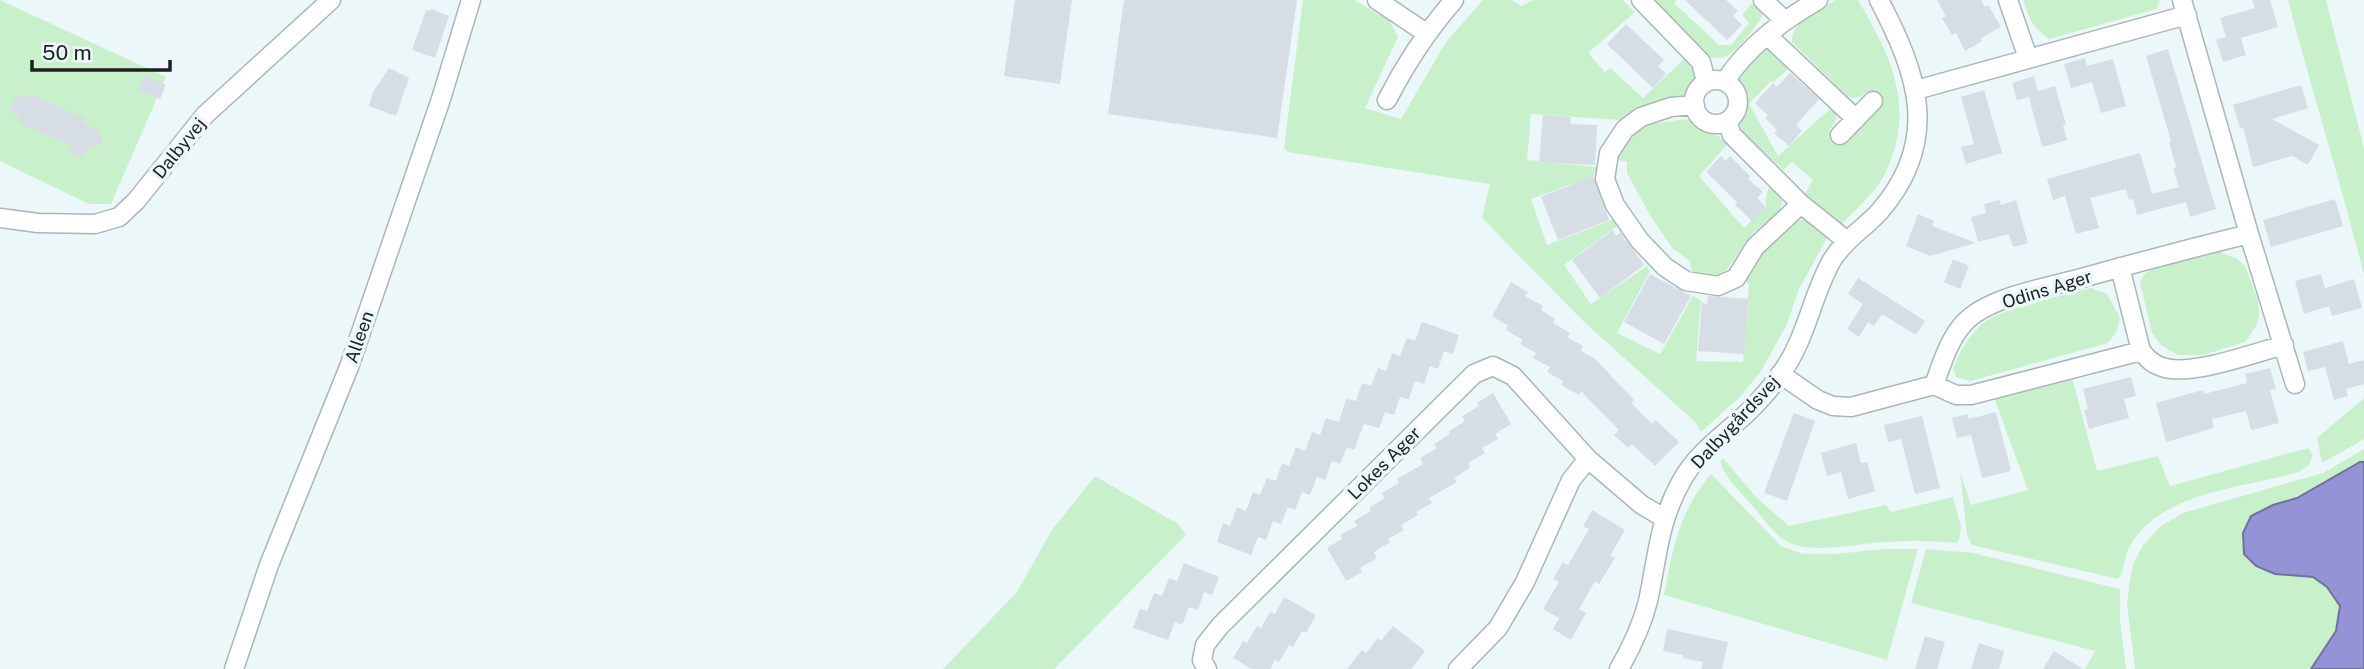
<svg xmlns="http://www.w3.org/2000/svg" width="2364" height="669" font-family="'Public Sans',sans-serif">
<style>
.green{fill:#c8f1cb}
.water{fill:#9493d5;stroke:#70719f;stroke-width:2}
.building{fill:#d6dde5}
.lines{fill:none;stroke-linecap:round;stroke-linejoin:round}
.minor-casing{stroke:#abb6b9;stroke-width:21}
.minor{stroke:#fff;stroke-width:18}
.labels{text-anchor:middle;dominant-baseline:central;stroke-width:7;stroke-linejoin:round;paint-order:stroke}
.street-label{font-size:18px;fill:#1d2122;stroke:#ecf7fa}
</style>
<rect width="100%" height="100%" fill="#ecf7fa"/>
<path class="green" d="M0 0 166 77 111 204H89L0 161Z
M1303 0H1354L1390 21 1398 37 1365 108 1401 119 1446 42 1483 0H1512L1521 6 1534 0H1623L1635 12 1588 53 1605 72 1610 68 1643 98 1684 59 1696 74 1689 92 1680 102 1646 109 1620 120 1531 114 1527 160 1597 167 1594 176 1531 199 1547 245 1614 219 1617 226 1564 265 1591 304 1647 266 1650 271 1617 333 1660 354 1693 296 1701 300 1696 361 1743 362 1749 285 1742 277C1760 255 1778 222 1809 219L1828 236 1799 289 1787 324 1761 371 1740 397 1701 432 1694 421 1581 319 1482 218 1490 184 1288 152 1284 148Z
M1656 0H1677L1674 3 1719 45H1731L1749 23 1742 15 1752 3 1763 14C1760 23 1734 55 1725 57 1718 59 1713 57 1707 56L1658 8Z
M1835 0H1858C1886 49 1911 93 1894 151 1890 162 1886 175 1878 185 1868 199 1854 211 1842 224L1805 194 1813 180 1792 162 1783 170 1742 131 1739 123 1744 110V98L1739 78 1742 69 1761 48H1768L1791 66 1775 81 1770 82 1749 104 1778 156 1832 107C1839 117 1836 121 1829 130L1841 142 1879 102 1867 92C1860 97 1856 100 1847 96L1792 42C1790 22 1820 10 1835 0Z
M2023 0H2160L2156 9 2050 39C2033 29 2029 18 2023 0Z
M2288 0H2326L2364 148V275C2341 183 2312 92 2288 0Z
M1686 119C1693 122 1695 127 1701 130 1715 137 1715 130 1727 145L1699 176 1744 228 1767 206 1765 201 1770 183 1783 198 1780 213C1771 219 1761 225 1753 233 1734 253 1728 289 1692 274L1690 261 1673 249 1650 215 1627 173V162L1614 159 1629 135 1651 124Z
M2220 252 2236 258 2245 266 2258 301 2259 317 2256 326 2245 342 2203 355H2178L2162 346 2152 333 2140 283 2144 274 2155 267Z
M2091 288 2107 294 2120 318 2117 331 2108 343 1970 381 1956 377 1953 369C1959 352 1969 336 1982 324 2002 307 2064 296 2091 288Z
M2071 374 2097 471 2158 456 2170 486 2308 448 2313 456 2308 466 2299 472C2249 487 2176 490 2140 532 2136 536 2131 544 2128 549 2124 559 2125 571 2118 579L1972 545 1967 535 1960 472 1971 505 2028 490 1993 395Z
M2364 398V439L2322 463 2317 438Z
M2364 449V669H2135L2127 605 2129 585 2133 565 2143 545 2161 526 2183 513 2323 473Z
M1723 458 1757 498 1789 526 1886 505 1891 512 1953 497 1961 527 1959 540 1956 543C1932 541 1909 540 1886 542 1857 543 1809 556 1784 540 1772 532 1761 515 1751 504 1740 491 1724 477 1720 461Z
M1711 474 1781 546 1803 554H1835L1884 549H1918L1887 660 1664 595C1673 548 1679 511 1711 474Z
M1095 476 1178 524 1186 535 1054 669H943L1017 592 1052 530Z
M1926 549 1973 553 2120 589V619L2126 669H2085L2095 651 1911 603Z"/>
<path class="water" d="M2360 462H2364V669H2311L2336 631 2340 606 2327 587 2313 577 2275 574 2256 566 2244 554 2243 533 2251 516 2273 505 2297 498Z"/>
<path class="building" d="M1015 0H1072L1060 84 1004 76Z
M1124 0H1297L1277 138 1108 114Z
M1685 0H1726L1738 11 1733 16 1742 25 1727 40Z
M1937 0H1981L1985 7 1988 5 2001 27 1981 38 1982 41 1965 51 1956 33 1952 35 1942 18 1946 16Z
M2252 0H2270L2278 27 2241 38 2246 55 2223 62 2216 40 2226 37 2220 18 2255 8Z
M431 9 449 16 435 58 412 50 426 10 430 11Z
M1626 24 1664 60 1658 66 1666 74 1653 88 1607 44Z
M2168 49 2216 209 2190 217 2186 202 2137 215 2133 199 2129 200 2126 189 2090 198 2099 228 2076 234 2065 196 2053 200 2047 179 2140 153 2152 194 2179 187 2173 168 2176 167 2169 142 2171 141 2146 56Z
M2085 58 2087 66 2113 59 2126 106 2101 113 2092 82 2071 88 2064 64Z
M389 68 409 78 396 116 369 106 373 92Z
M1790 73 1819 99 1796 125 1802 131 1789 146 1774 133 1777 130 1765 118 1768 115 1755 103 1773 83 1777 87Z
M144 75 166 85 160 99 138 89Z
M2034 76 2038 91 2055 86 2066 124 2063 125 2067 140 2042 147 2029 97 2017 100 2012 83Z
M2301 85 2308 108 2272 119 2319 145 2308 165 2292 156 2253 167 2243 127 2240 128 2233 105Z
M1984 90 2002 153 1966 164 1961 147 1974 144 1961 97Z
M17 94 28 99 30 94 85 118 83 122 97 129 102 136V142L96 147 87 148 82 158 68 152 71 146 18 122 20 117 9 112Z
M1543 115 1571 117 1570 124 1597 125 1595 165 1539 162Z
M1721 156 1726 161 1730 156 1750 176 1748 179 1763 192 1757 198 1766 207 1752 221 1735 205 1737 202 1706 172Z
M1593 176 1609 220 1558 240 1541 197Z
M2335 199 2343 226 2271 247 2263 220Z
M2000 200 2001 205 2016 200 2028 243 2013 247 2009 234 1978 242 1971 217 1986 213 1984 204Z
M1918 214 1934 221 1932 226 1976 243 1930 256 1906 246Z
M1613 230 1616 236 1620 232 1644 265 1600 298 1572 260Z
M1953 259 1969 266 1960 289 1944 282Z
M1650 274 1691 296 1664 344 1624 322Z
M2321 274 2325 288 2354 279 2362 308 2332 316 2329 306 2304 314 2295 281Z
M1858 278 1925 321 1916 335 1882 314 1874 326 1868 322 1859 337 1847 329 1863 304 1848 294Z
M1511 282 1528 292 1525 296 1543 306 1541 310 1555 319 1553 323 1570 333 1567 337 1583 346 1581 351 1595 359 1634 400 1631 403 1652 424 1656 420 1679 442 1655 466 1632 444 1628 448 1614 435 1619 430 1581 391 1579 395 1561 385 1563 381 1547 372 1550 367 1533 358 1536 353 1520 344 1523 340 1506 330 1508 326 1492 316Z
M1708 296 1748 299 1744 354 1698 351 1702 302 1707 305Z
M1422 322 1459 335 1453 354 1444 351 1438 369 1430 366 1424 384 1415 381 1409 399 1400 397 1394 415 1385 412 1379 428 1364 424 1354 450 1347 447 1340 464 1332 461 1325 480 1317 477 1310 495 1302 492 1295 510 1288 507 1281 524 1273 521 1266 540 1258 537 1251 555 1217 542 1223 523 1230 526 1237 507 1246 511 1253 492 1260 495 1267 478 1276 481 1282 463 1289 466 1296 447 1305 451 1312 432 1320 435 1326 418 1339 422 1346 399 1356 401 1362 383 1371 386 1378 368 1386 371 1392 353 1400 356 1407 338 1415 341Z
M2343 341 2349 364 2364 360V384L2346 389 2348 396 2334 400 2325 367 2308 371 2303 352Z
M2270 368 2276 389 2270 390 2279 423 2251 430 2246 411 2212 419 2214 428 2166 442 2156 403 2203 390 2204 394 2247 383 2245 374Z
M2131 377 2136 396 2124 399 2129 418 2089 429 2084 410 2088 409 2083 389Z
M1493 393 1511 424 1495 434 1498 439 1482 448 1485 453 1468 463 1470 468 1454 478 1457 482 1429 498 1432 503 1416 512 1418 515 1401 525 1404 530 1388 539 1390 542 1374 552 1377 558 1360 568 1362 572 1346 581 1327 548 1342 539 1340 535 1357 526 1354 521 1371 511 1369 508 1385 498 1382 493 1399 483 1397 479 1423 464 1420 458 1437 448 1434 444 1450 434 1449 431 1465 421 1462 416 1479 406 1477 403Z
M1996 412 2011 471 1982 478 1971 435 1957 438 1952 418 1967 414 1969 419Z
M1794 413 1815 421 1787 501 1764 493Z
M1922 416 1940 488 1915 494 1901 439 1888 442 1884 425Z
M1856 443 1861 463 1867 462 1875 491 1848 499 1841 472 1827 476 1821 453Z
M1592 510 1625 530 1610 556 1615 558 1599 584 1595 581 1579 609 1586 613 1571 640 1553 629 1559 618 1543 609 1559 582 1553 579 1563 562 1568 565 1589 529 1583 526Z
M1184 563 1219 577 1212 595 1204 592 1198 610 1189 607 1182 625 1175 622 1168 640 1133 628 1140 609 1147 611 1154 593 1162 596 1169 578 1177 581Z
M1284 597 1316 615 1306 633 1302 631 1293 647 1289 645 1279 662 1275 660 1270 669H1252L1233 658 1243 641 1247 643 1257 626 1261 628 1270 612 1275 614Z
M1393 626 1425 651 1411 669H1347L1362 650 1366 653 1378 638 1381 641Z
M1667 629 1728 642 1722 669H1701L1703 662 1683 658V655L1663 651Z
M1925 636 1945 642 1937 669H1915Z
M1979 643 2004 651 1999 669H1971Z
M2054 651 2083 669H2043Z"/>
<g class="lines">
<defs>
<path id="minor" d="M1377 0 1426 33
M1641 0 1701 62 1706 82
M1763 0 1784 20
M2008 0 2028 58
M2182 0 2249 234 2295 384
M1767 35 1856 119
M1694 102a22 22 0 1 1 44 0a22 22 0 1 1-44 0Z
M1725 81C1749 45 1781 22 1818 0
M1916 90 2187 15
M1387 100C1406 63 1427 31 1454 0
M1695 105 1671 107 1641 117 1625 129 1609 153 1605 179 1615 205 1640 241 1665 267 1686 281 1718 286 1736 278 1755 247 1801 204
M1727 122 1732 135 1801 204 1847 241
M1840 135 1873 101
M0 218 38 223 95 224 119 217 136 201 205 115 331 0
M2120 267 2141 351
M1780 374 1818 400 1833 406 1851 407 1934 385 1956 395H1971L2141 351C2147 358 2152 364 2162 367 2190 377 2254 353 2284 345
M1934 385C1942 364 1948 341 1964 323 1988 297 2045 288 2078 279 2135 263 2192 248 2249 234
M234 669 269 565 349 367 441 99 471 0
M1207 669 1202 660 1205 645 1220 626 1474 374 1493 366 1513 376 1588 459 1642 505 1664 518
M1458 669 1498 628 1525 582 1571 480 1588 459
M1619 669C1631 648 1642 625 1648 601 1658 555 1658 523 1682 480 1700 448 1732 430 1756 404 1771 388 1787 368 1796 348 1810 319 1816 288 1832 260 1845 239 1865 228 1880 211 1941 140 1918 74 1879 0"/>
</defs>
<use href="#minor" class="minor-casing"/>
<use href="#minor" class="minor"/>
</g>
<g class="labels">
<g class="street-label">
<text transform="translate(179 148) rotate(-51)">Dalbyvej</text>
<text transform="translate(2047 289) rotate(-17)">Odins Ager</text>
<text transform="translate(359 337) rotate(-71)">Alleen</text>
<text transform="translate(1735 422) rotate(-47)">Dalbygårdsvej</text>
<text transform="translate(1384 463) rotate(-45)">Lokes Ager</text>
</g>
</g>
<path d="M32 60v10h138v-10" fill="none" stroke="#1d2122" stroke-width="3.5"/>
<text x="42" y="60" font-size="21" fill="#1d2122" stroke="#ecf7fa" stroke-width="5" paint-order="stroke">50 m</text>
</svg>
